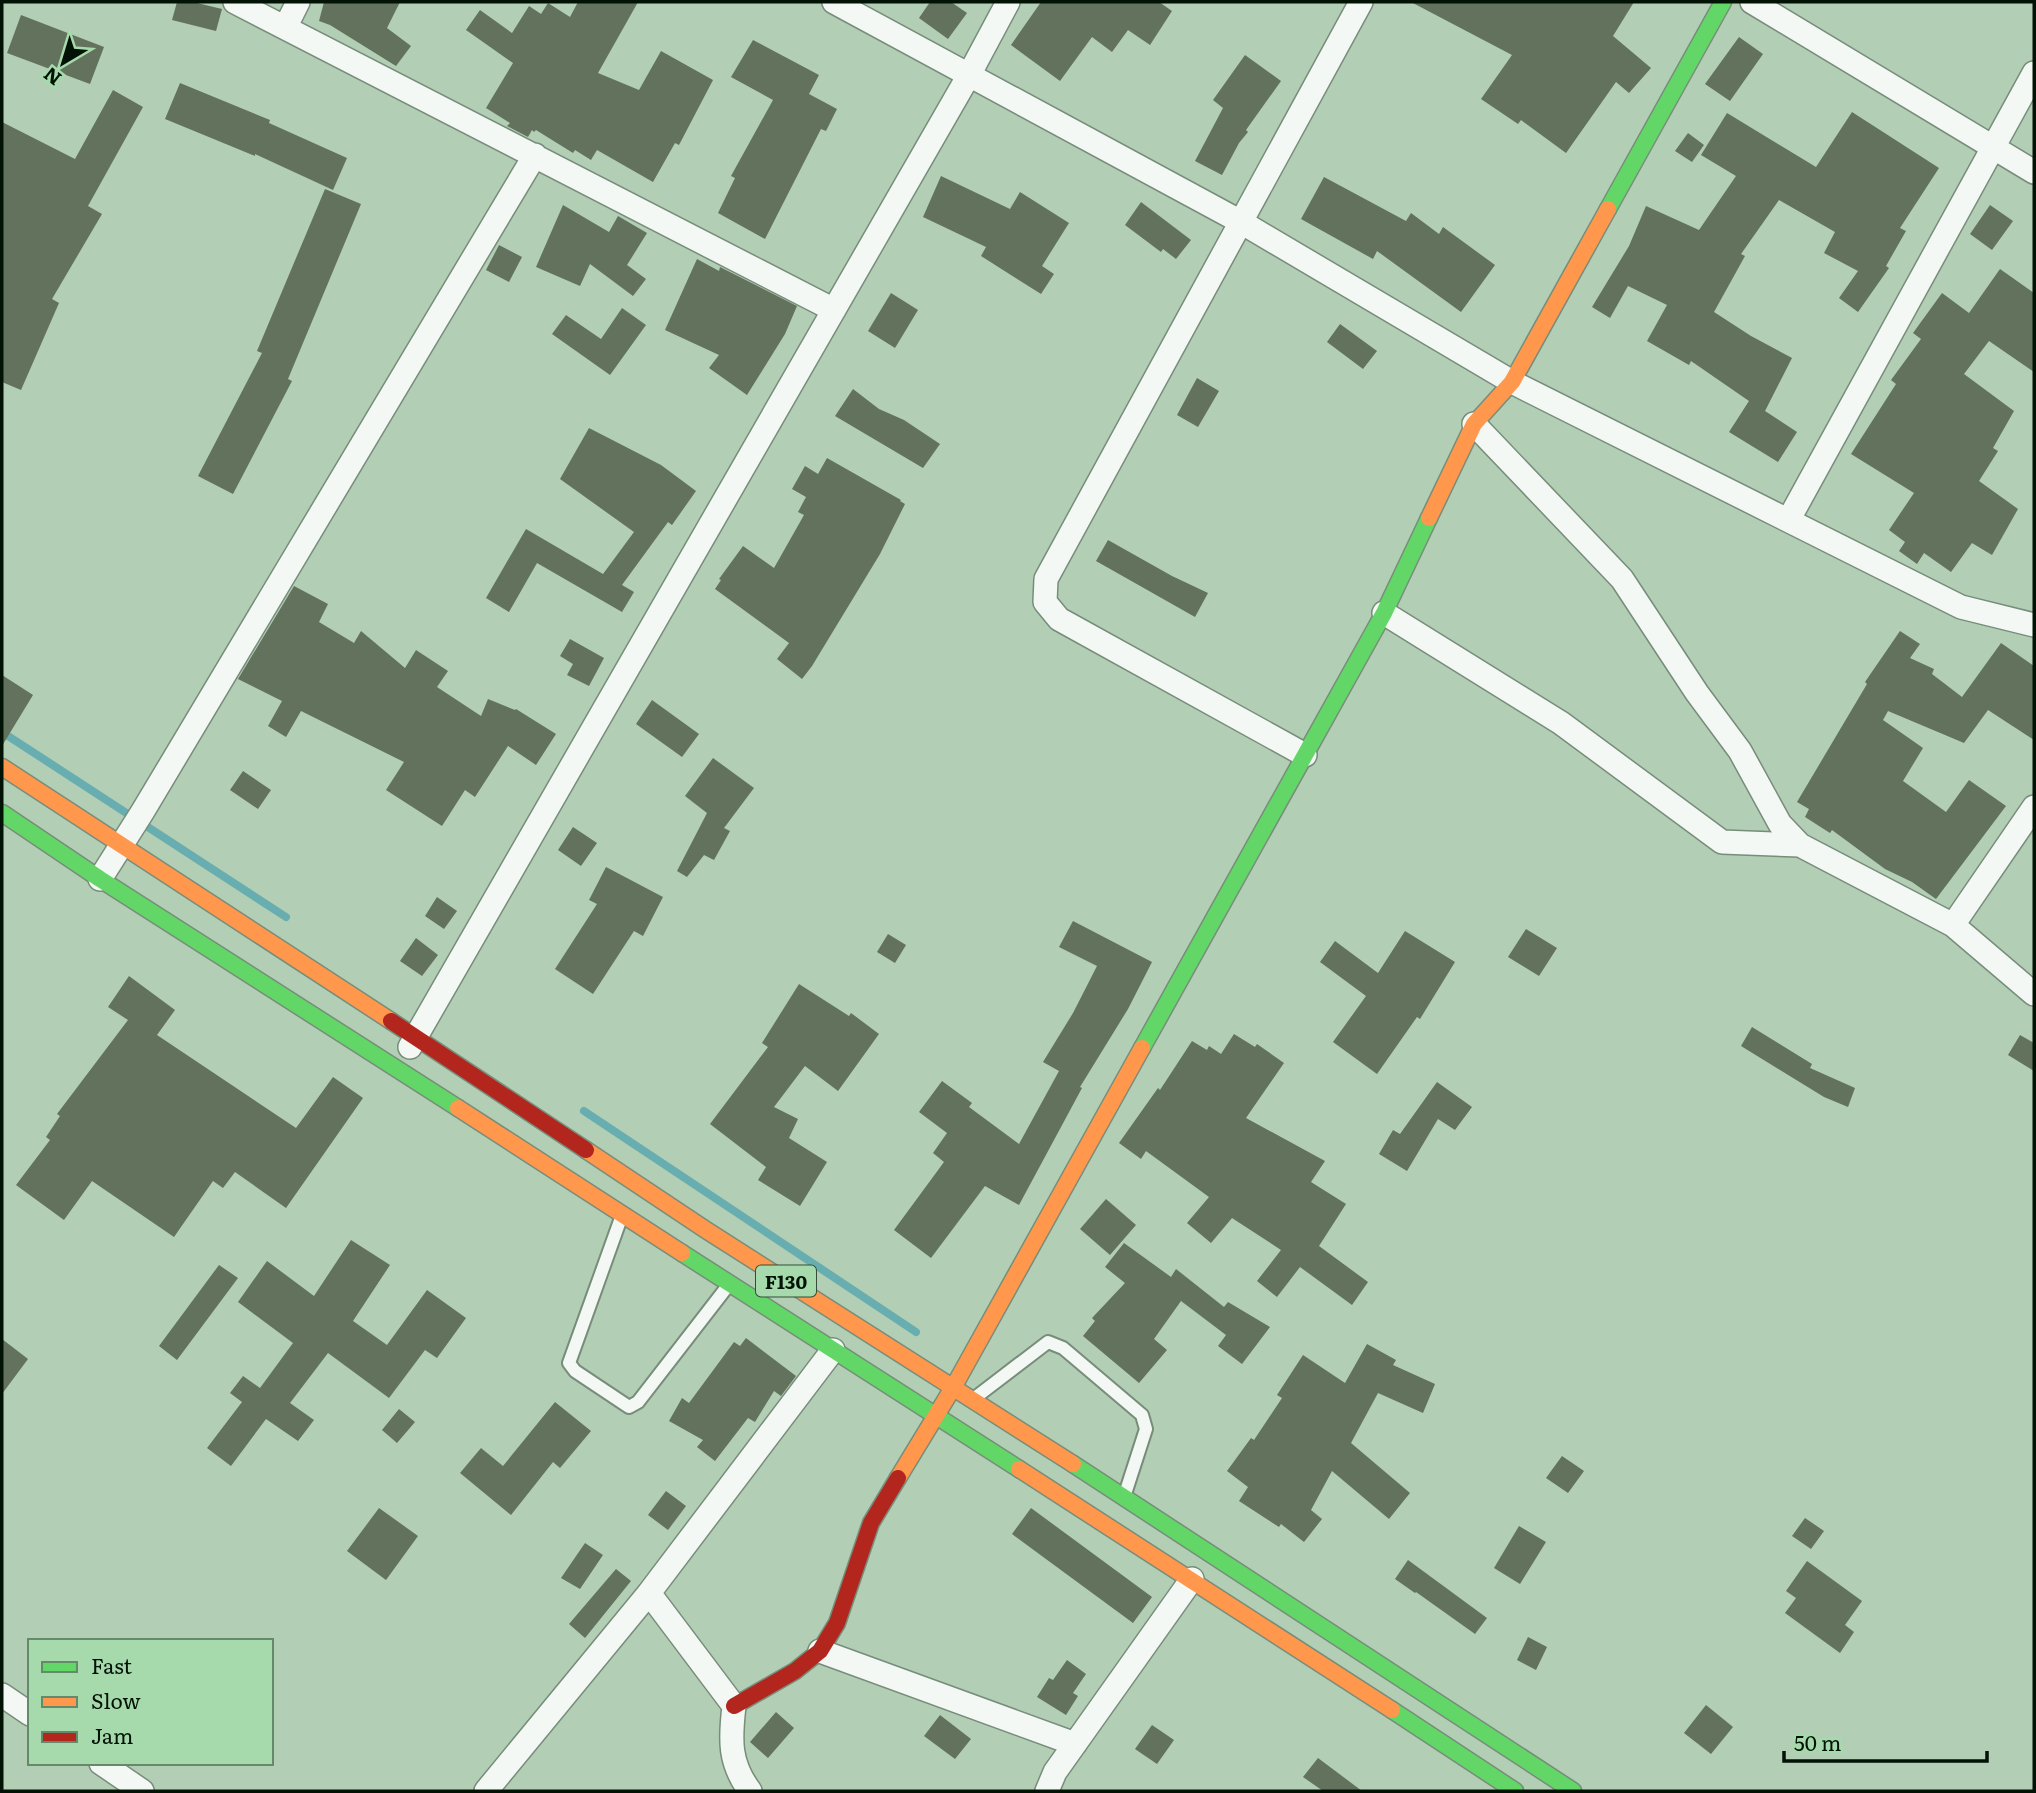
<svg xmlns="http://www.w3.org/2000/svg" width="2036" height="1793" font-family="Literata,serif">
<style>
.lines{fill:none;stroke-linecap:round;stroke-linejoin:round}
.stream{stroke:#68aeb0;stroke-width:8}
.building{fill:#62725c}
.lane-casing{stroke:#778d7a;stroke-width:16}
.street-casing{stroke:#778d7a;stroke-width:26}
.fast-casing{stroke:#778d7a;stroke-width:19}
.slow-casing{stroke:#778d7a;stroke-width:19}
.jam-casing{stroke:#778d7a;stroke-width:19}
.lane{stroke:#f3f8f4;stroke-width:12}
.street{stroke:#f3f8f4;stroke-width:23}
.fast{stroke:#63d668;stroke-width:16}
.slow{stroke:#ff974d;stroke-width:16}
.jam{stroke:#b3261e;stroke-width:16}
.labels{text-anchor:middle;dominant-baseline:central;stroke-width:7;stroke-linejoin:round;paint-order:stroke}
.shield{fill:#a6daad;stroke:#334e37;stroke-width:2}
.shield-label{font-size:19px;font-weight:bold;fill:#021204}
</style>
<rect width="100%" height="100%" fill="#b2ceb5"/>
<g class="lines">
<path class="stream" d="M2 732 286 917
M584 1111 916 1332"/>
</g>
<path class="building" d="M177 2H193L222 9 216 31 172 20Z
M324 2H400L387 28 411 46 396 66 330 25 319 21Z
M578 2H638L598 73 639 90 661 51 713 80 679 145 675 143 653 182 597 150 591 160 575 150 573 153 536 130 534 132 532 130 528 137 507 126 510 123 486 108 513 63 466 30 480 10 512 33 529 6 541 14 548 3 570 17Z
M930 2H951L967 13 948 39 919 18Z
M1041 2H1159L1172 11 1150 45 1128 30 1112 52 1092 37 1060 81 1011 45Z
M1411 2H1634L1613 36 1651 68 1629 93 1616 82 1566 153 1521 120 1518 124 1481 99 1512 55Z
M21 15 104 47 90 84 7 53Z
M1739 37 1763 54 1730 101 1705 84Z
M753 40 819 75 809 94 837 109 826 131 821 129 765 239 718 213 735 178 731 176 773 100 731 77Z
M1245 55 1281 81 1246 130 1248 132 1239 143 1222 175 1195 161 1223 108 1213 100Z
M180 83 270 120 269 123 347 158 333 190 255 154V156L165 119Z
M113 90 143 107 88 206 102 214 52 299 59 303 21 390 2 382V122L75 159Z
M1852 112 1939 168 1900 228 1906 231 1886 266 1889 268 1858 312 1839 298 1858 271 1824 253 1835 232 1779 200 1741 254 1745 256 1714 312 1751 336 1792 358 1765 411 1797 432 1778 462 1729 432 1749 401 1691 361 1689 365 1647 341 1667 305 1628 286 1610 318 1592 307 1629 246 1646 206 1699 230 1736 176 1701 155 1727 113 1816 167Z
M1688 133 1704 145 1692 162 1675 151Z
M941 176 1010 209 1020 192 1069 223 1042 266 1054 274 1041 294 981 256 986 247 923 217Z
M1324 177 1406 221 1411 213 1439 234 1443 227 1495 265 1461 312 1377 251 1373 259 1301 219Z
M325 189 361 204 288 379 292 381 233 494 198 476 262 353 257 351Z
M1141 202 1191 240 1176 259 1163 249 1161 252 1125 225Z
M563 205 609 232 618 216 647 233 627 265 646 279 633 296 590 264 580 286 536 267Z
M1990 205 2013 221 1992 250 1970 234Z
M499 245 522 257 509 282 486 270Z
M697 259 719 271 720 267 797 306 785 334 747 395 709 368 719 355 665 330Z
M2000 269 2034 293V372L1989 341 1964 374 2014 411 1993 448 1998 451 1979 481 2018 509 1992 555 1972 543 1951 572 1924 553 1917 564 1899 551 1905 542 1889 530 1914 493 1851 454 1896 384 1891 380 1921 339 1913 333 1942 293 1969 313Z
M891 293 918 310 895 348 868 331Z
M622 308 646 325 610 375 552 334 566 315 601 339Z
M1340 324 1377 351 1363 369 1327 342Z
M1197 378 1219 391 1198 427 1177 415Z
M853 389 879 409 904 420 940 444 923 468 835 416Z
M589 428 661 465 696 491 672 525 668 522 622 585 634 592 622 612 537 563 509 612 486 598 526 529 603 574 634 532 560 479Z
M827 458 901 500 900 501 905 504 880 554 812 666 802 679 777 659 789 643 715 589 721 580 719 579 743 546 774 568 804 515 798 512 806 497 792 489 805 466 818 474Z
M1108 540 1172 576 1208 593 1195 617 1096 561Z
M294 586 328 604 319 622 354 643 361 631 405 668 416 650 448 671 437 687 481 716 488 699 515 710 516 709 556 734 536 765 508 746 475 797 465 790 442 826 386 790 404 762 301 711 286 737 268 726 282 701 238 679Z
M1900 631 1920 644 1910 658 1934 669 1932 674 1962 697 2001 643 2034 666V740L1988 710 1964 743 1888 711 1883 720 1923 748 1903 781 1946 812 1969 780 2006 806 1936 899 1912 882 1885 869 1832 830 1830 833 1805 817 1809 809 1797 802 1867 684 1865 682Z
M570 639 604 658 589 686 567 675 573 664 560 656Z
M2 675 33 695 2 746Z
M652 700 699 734 682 757 636 724Z
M713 758 754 788 724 828 730 831 714 860 704 855 687 877 677 871 707 813 685 796Z
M243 771 271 790 258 809 230 790Z
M573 827 597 843 581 866 558 850Z
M606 867 663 897 643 936 634 931 593 994 555 969 597 904 589 900Z
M437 897 457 911 444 929 425 916Z
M1073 921 1152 962 1128 1009 1080 1087 1082 1088 1019 1205 985 1186 931 1258 894 1230 944 1162 933 1153 947 1133 919 1112 942 1081 972 1103 969 1107 1019 1144 1059 1071 1043 1062 1073 1013 1097 966 1059 947Z
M1526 929 1557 948 1539 976 1508 957Z
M1405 931 1455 962 1420 1019 1417 1017 1377 1074 1333 1042 1366 996 1320 962 1335 941 1378 973Z
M888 934 906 945 895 963 877 952Z
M416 938 438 955 422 976 400 961Z
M129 976 175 1010 157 1035 296 1128 333 1077 363 1098 286 1208 235 1172 223 1188 213 1181 174 1237 92 1181 64 1220 16 1185 50 1140 46 1137 60 1116 57 1114 128 1020 108 1007Z
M799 984 849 1016 851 1013 879 1034 838 1091 805 1066 774 1107 798 1119 789 1138 827 1162 800 1206 758 1180 766 1167 710 1124 768 1047 762 1043Z
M1752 1027 1812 1064 1810 1068 1855 1088 1848 1107 1824 1097 1741 1046Z
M1234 1034 1255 1047 1257 1044 1284 1063 1246 1118 1325 1161 1311 1182 1346 1204 1319 1246 1368 1282 1352 1305 1300 1267 1277 1297 1257 1281 1281 1250 1232 1218 1211 1243 1187 1223 1209 1197 1146 1151 1141 1159 1119 1143 1158 1088 1160 1090 1192 1041 1207 1050 1209 1046 1221 1054Z
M2020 1035 2034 1043V1071L2008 1055Z
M1437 1082 1472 1107 1455 1130 1438 1119 1407 1171 1379 1154 1393 1130 1400 1134Z
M1106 1199 1136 1225 1110 1255 1080 1229Z
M351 1240 390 1265 353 1321 387 1345 427 1290 466 1318 437 1358 425 1350 389 1398 328 1353 290 1403 314 1420 298 1441 266 1419 231 1466 207 1448 242 1402 230 1393 243 1376 260 1388 293 1343 238 1302 267 1261 314 1296Z
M1124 1243 1171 1277 1176 1269 1224 1307 1228 1302 1270 1327 1242 1364 1218 1346 1226 1335 1181 1301 1154 1339 1167 1350 1139 1383 1083 1336 1095 1321 1092 1318 1125 1283 1105 1267Z
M219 1265 238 1278 177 1360 159 1346Z
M746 1338 796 1376 781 1396 774 1391 755 1422 748 1418 715 1461 697 1447 703 1440 669 1421 682 1398 689 1403 734 1342 740 1346Z
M2 1339 28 1359 2 1394Z
M1367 1344 1396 1360 1393 1365 1435 1384 1423 1413 1378 1393 1351 1443 1410 1493 1389 1519 1332 1471 1311 1510 1322 1519 1304 1542 1281 1524 1279 1527 1239 1501 1248 1487 1227 1471 1251 1438 1254 1440 1282 1398 1277 1395 1303 1355 1345 1383Z
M555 1402 591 1431 560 1468 553 1462 511 1515 460 1473 481 1448 503 1466Z
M399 1409 415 1422 397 1443 382 1430Z
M1562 1456 1584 1471 1568 1493 1546 1478Z
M666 1491 686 1506 668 1530 648 1515Z
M379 1508 418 1536 386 1580 347 1551Z
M1031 1508 1152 1597 1133 1623 1012 1534Z
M1805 1518 1824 1531 1811 1549 1792 1536Z
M1519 1526 1546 1542 1520 1584 1494 1568Z
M585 1543 603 1555 580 1589 561 1578Z
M1408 1560 1487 1618 1475 1634 1416 1592 1415 1593 1395 1579Z
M1807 1561 1862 1601 1845 1625 1854 1632 1840 1653 1785 1613 1796 1598 1786 1591Z
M616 1569 631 1581 585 1638 569 1624Z
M1528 1637 1547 1647 1536 1670 1517 1660Z
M1067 1660 1086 1674 1073 1693 1078 1696 1066 1715 1037 1697 1049 1678 1053 1680Z
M1706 1705 1733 1727 1711 1754 1684 1733Z
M776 1712 794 1728 768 1758 750 1742Z
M940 1715 971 1739 955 1759 924 1736Z
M1152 1725 1174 1740 1157 1764 1135 1749Z
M1318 1758 1362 1791H1323L1303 1777Z"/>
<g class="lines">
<defs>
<path id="lane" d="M621 1218 569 1363 575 1371 629 1407 638 1402 727 1287
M976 1397 1048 1342 1063 1348 1142 1415 1146 1429 1125 1494"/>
<path id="street" d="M235 2 834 310
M834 2 1241 222 1512 382 1961 607 2034 625
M1752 2 2034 172
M286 26 298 2
M1474 424 1622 579 1697 693 1740 751 1780 824 1800 845
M1789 519 2034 73
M1384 613 1561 723 1722 842 1800 845 1953 925 2034 994
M1305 755 1059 619 1045 602 1046 579 1361 2
M100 879 143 811 535 155
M1953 925 2034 807
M410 1047 969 75 1008 2
M649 1593 734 1706C730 1740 729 1763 750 1791
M820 1651 1075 1744
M2 1695 30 1714
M101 1763 142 1791
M486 1791 649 1593 833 1350
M1047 1791 1055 1772 1192 1579"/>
<path id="fast" d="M1608 209 1723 2
M2 813 100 879 458 1108
M1142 1048 1384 613 1429 518
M682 1253 1019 1469
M1073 1464 1573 1791
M1392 1710 1515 1791"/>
<path id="slow" d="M1429 518 1474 424 1512 382 1608 209
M2 767 391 1021
M458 1108 682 1253
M586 1150 706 1230 1073 1464
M1019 1469 1392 1710
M898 1478 954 1386 1142 1048"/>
<path id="jam" d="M391 1021 586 1150
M734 1706 795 1671 820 1651 837 1623 871 1523 898 1478"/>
</defs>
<use href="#lane" class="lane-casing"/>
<use href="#street" class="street-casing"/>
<use href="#fast" class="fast-casing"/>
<use href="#slow" class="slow-casing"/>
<use href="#jam" class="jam-casing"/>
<use href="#lane" class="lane"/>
<use href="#street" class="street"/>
<use href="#fast" class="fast"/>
<use href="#slow" class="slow"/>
<use href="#jam" class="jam"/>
</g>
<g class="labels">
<rect class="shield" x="756" y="1265.5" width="60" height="31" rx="5"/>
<g class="shield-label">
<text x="786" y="1281">F130</text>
</g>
</g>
<rect width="2036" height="1793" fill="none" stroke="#021204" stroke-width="7"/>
<rect x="28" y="1639" width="245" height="126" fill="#a6daad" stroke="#648a69" stroke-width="2"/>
<rect x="42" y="1662" width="35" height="10" fill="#63d668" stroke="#648a69" stroke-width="2"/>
<text x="91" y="1674" font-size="21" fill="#021204">Fast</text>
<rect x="42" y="1697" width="35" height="10" fill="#ff974d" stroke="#648a69" stroke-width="2"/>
<text x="91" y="1709" font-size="21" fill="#021204">Slow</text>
<rect x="42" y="1732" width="35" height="10" fill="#b3261e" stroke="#648a69" stroke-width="2"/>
<text x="91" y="1744" font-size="21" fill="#021204">Jam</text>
<g transform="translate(63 63) rotate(218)" stroke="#a6daad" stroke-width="5" paint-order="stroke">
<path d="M0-5L12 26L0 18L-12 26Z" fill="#021204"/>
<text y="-10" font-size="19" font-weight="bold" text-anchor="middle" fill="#021204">N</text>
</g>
<path d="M1784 1751v10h203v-10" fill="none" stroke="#021204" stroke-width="3.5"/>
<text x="1794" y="1751" font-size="21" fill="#021204" stroke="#a6daad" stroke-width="5" paint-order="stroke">50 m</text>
</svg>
